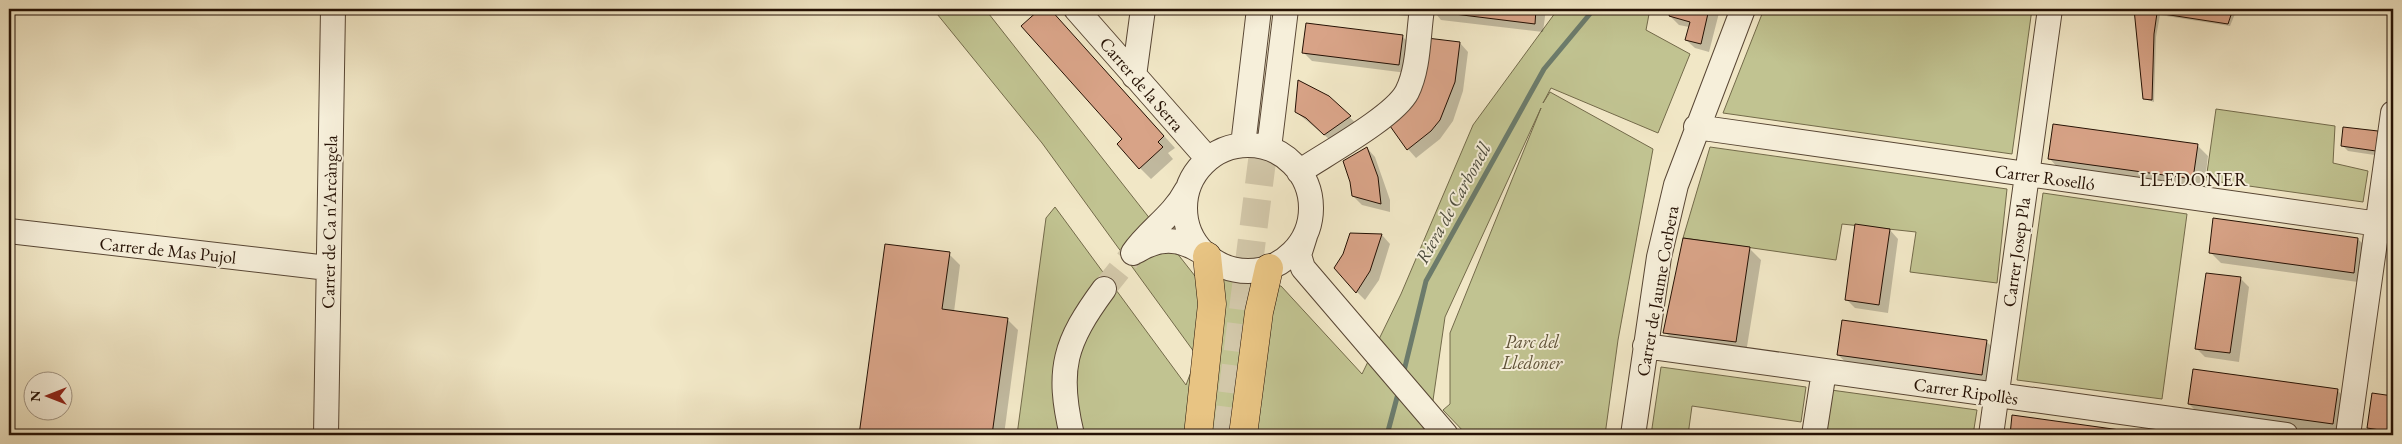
<svg xmlns="http://www.w3.org/2000/svg" width="2402" height="444" font-family="'EB Garamond',serif">
<style>
.green{fill:#c1c391;stroke:#736a4a}
.shadow{fill:#0003}
.lines{fill:none;stroke-linecap:round;stroke-linejoin:round}
.stream{stroke:#6c7b6b;stroke-width:5}
.building{fill:#d8a387;stroke:#251104}
.minor-tunnel{stroke:#d2c7a9;stroke-width:24;stroke-dasharray:24 12;stroke-linecap:butt}
.highway-tunnel{stroke:#d2c7a9;stroke-width:28;stroke-dasharray:28 14;stroke-linecap:butt}
.minor-casing{stroke:#584634;stroke-width:26}
.highway-casing{stroke:#251104;stroke-width:29}
.minor{stroke:#f6efda;stroke-width:24}
.highway{stroke:#e8c483;stroke-width:28}
.labels{text-anchor:middle;dominant-baseline:central;stroke-width:4;stroke-linejoin:round;paint-order:stroke}
.street-label{font-size:18px;fill:#251104;stroke:#f6efda}
.park-label{font-size:18px;font-style:italic;fill:#5c4f35;stroke:#f6efda}
.neighbourhood-label{font-size:19px;letter-spacing:1px;fill:#251104;stroke:#f6efda}
.water-label{font-size:19px;font-style:italic;fill:#4f4f40;stroke:#f6efda}
</style>
<rect width="100%" height="100%" fill="#f1e7c6"/>
<filter id="stains"><feTurbulence type="fractalNoise" baseFrequency=".004" numOctaves="4"/><feColorMatrix values="0 0 0 0 .2 0 0 0 0 .09 0 0 0 0 .02 0 0 0 .5 -.17"/></filter>
<radialGradient id="worn" r=".72"><stop offset=".6" stop-color="#630" stop-opacity="0"/><stop offset="1" stop-color="#630" stop-opacity=".3"/></radialGradient>
<path class="green" d="M933 9H985L1195 276 1281 286 1362 374 1401 294 1473 125 1558 9H1650L1646 30 1690 54 1658 133 1551 88 1543 103 1550 92 1653 149 1618 340 1605 435H1467L1443 410 1450 404V333L1541 108 1445 317 1428 435H1017L1046 218 1055 207 1186 385 1197 356 1042 143Z
M1764 9H2032L2012 154 1723 113Z
M2216 109 2335 126 2333 163 2368 171 2363 202 2206 180Z
M1710 147 2007 189 1997 283 1910 272 1916 232 1842 224 1836 260 1683 238Z
M2043 193 2187 214 2162 399 2017 380Z
M1661 367 1806 387 1801 422 1692 406 1688 435H1651Z
M1831 390 1977 410 1973 435H1825Z"/>
<path class="shadow" d="M1007 9H1019L1012 14Z
M1042 9H1049L1056 16 1175 148 1168 153 1173 159 1151 179 1140 168 1124 139 1022 26Z
M1349 9H1416L1415 17Z
M1432 9H1546L1543 32 1441 20Z
M1672 9H1720L1709 52 1695 48 1686 40 1689 27 1679 25 1670 16Z
M2135 9H2237L2230 26 2160 15 2156 37 2154 102 2144 99Z
M1402 36 1411 45 1407 73 1312 61 1303 52Z
M1460 43 1468 52 1463 91 1453 121 1440 139 1416 158 1408 149Z
M1328 97 1359 126 1334 143 1296 112Z
M2378 132 2384 138 2381 156 2348 151 2342 145Z
M2197 145 2208 156 2204 189 2060 170 2049 158Z
M1367 148 1375 157 1390 200V212L1362 205 1353 196Z
M1890 230 1898 239 1888 313 1855 308 1846 299Z
M1382 235 1390 244 1379 280 1365 300 1357 292Z
M2358 239 2369 250 2365 283 2221 263 2210 252Z
M886 245 949 254 960 265 954 312 1007 319 1018 330 1004 435H861Z
M1750 249 1761 260 1746 353 1676 343 1665 332Z
M2240 278 2249 287 2239 362 2205 357 2196 348Z
M1986 341 1998 353 1993 386 1850 366 1838 355Z
M2337 390 2348 401 2343 435 2200 415 2189 404Z
M2373 395 2393 398V435H2376L2369 428Z
M2013 417 2147 435H2011Z"/>
<g class="lines">
<path class="stream" d="M1403 375 1426 281 1544 69 1594 9
M1387 435 1399 390"/>
</g>
<path class="building" d="M1040 9H1050L1164 136 1158 142 1163 147 1139 169 1117 144 1122 139 1021 26Z
M1431 9H1536L1535 24 1430 11Z
M1671 9H1709L1701 44 1685 40 1690 22 1669 16Z
M2134 9H2233L2228 24 2157 13 2154 34 2152 100 2143 99Z
M1306 23 1403 35 1399 65 1302 53Z
M1427 38 1460 42 1455 82 1440 120 1431 131 1407 150 1390 126Z
M1298 80 1329 96 1351 116 1324 135 1306 118 1295 112Z
M2053 124 2198 144 2193 179 2048 159Z
M2343 127 2378 131 2376 151 2341 146Z
M1367 147 1378 177 1381 204 1352 196 1350 182 1343 161Z
M2213 218 2358 238 2354 273 2209 253Z
M1855 224 1890 229 1879 305 1845 300Z
M1350 233 1382 234 1370 271 1356 293 1334 268 1343 254Z
M1683 238 1750 247 1736 342 1663 333Z
M885 244 950 252 942 309 1008 318 992 435H859Z
M2206 273 2241 277 2230 353 2195 349Z
M1842 320 1987 340 1982 375 1837 355Z
M2193 369 2338 389 2333 424 2188 404Z
M2372 393 2393 396V432L2367 428Z
M2012 415 2156 435H2010Z"/>
<g class="lines">
<path class="minor-tunnel" d="M1104 289 1133 253"/>
<path class="highway-tunnel" d="M1227 435 1267 122"/>
<defs>
<path id="minor" d="M1076 9 1208 159
M1134 76 1143 9
M1696 127 2393 226
M1185 208a63 63 0 1 1 126 0a63 63 0 1 1-126 0Z
M1243 145 1259 9
M1269 148 1286 9
M1299 172C1324 155 1394 117 1407 92 1419 68 1418 35 1422 9
M9 231 328 268
M1305 236 1299 255 1303 268 1446 435
M1137 251C1159 237 1179 238 1200 251
M1133 253C1149 230 1173 216 1186 191
M1645 346 2286 435
M326 435 333 9
M1072 435C1056 369 1065 342 1104 289
M1633 435 1659 257 1676 185 1743 9
M1814 435 1824 371
M1991 435 2050 9
M2348 435 2393 113"/>
<path id="highway" d="M1198 435 1212 304 1207 256
M1243 435 1259 312 1269 268"/>
</defs>
<use href="#minor" class="minor-casing"/>
<use href="#highway" class="highway-casing"/>
<use href="#minor" class="minor"/>
<use href="#highway" class="highway"/>
</g>
<g class="labels">
<g class="street-label">
<text transform="translate(1142 84) rotate(49)">Carrer de la Serra</text>
<text transform="translate(2045 177) rotate(8)">Carrer Roselló</text>
<text transform="translate(329 222) rotate(-89)">Carrer de Ca n'Arcàngela</text>
<text transform="translate(168 250) rotate(6)">Carrer de Mas Pujol</text>
<text transform="translate(2016 252) rotate(-82)">Carrer Josep Pla</text>
<text transform="translate(1657 291) rotate(-80)">Carrer de Jaume Corbera</text>
<text transform="translate(1966 391) rotate(8)">Carrer Ripollès</text>
</g>
<g class="park-label">
<text x="1532" y="341">Parc del<tspan x="1532" dy="21">Lledoner</tspan></text>
</g>
<g class="neighbourhood-label">
<text x="2194" y="179">LLEDONER</text>
</g>
<g class="water-label">
<text transform="translate(1453 203) rotate(-61)">Riera de Carbonell</text>
</g>
</g>
<rect width="2402" height="444" fill="none" stroke="#f1e7c6" stroke-width="30"/>
<rect x="10" y="10" width="2382" height="424" fill="none" stroke="#251104" stroke-width="2.5"/>
<rect x="15" y="15" width="2372" height="414" fill="none" stroke="#251104"/>
<g transform="translate(48 396) rotate(270)"><circle r="24" fill="#f6efda" stroke="#a29684"/>
<path d="M0-4L9 19L0 12L-9 19Z" fill="#8f2418"/>
<text y="-8" font-size="14" font-weight="bold" text-anchor="middle" fill="#251104">N</text>
</g>
<rect width="100%" height="100%" filter="url(#stains)"/>
<rect width="100%" height="100%" fill="url(#worn)"/>
</svg>
